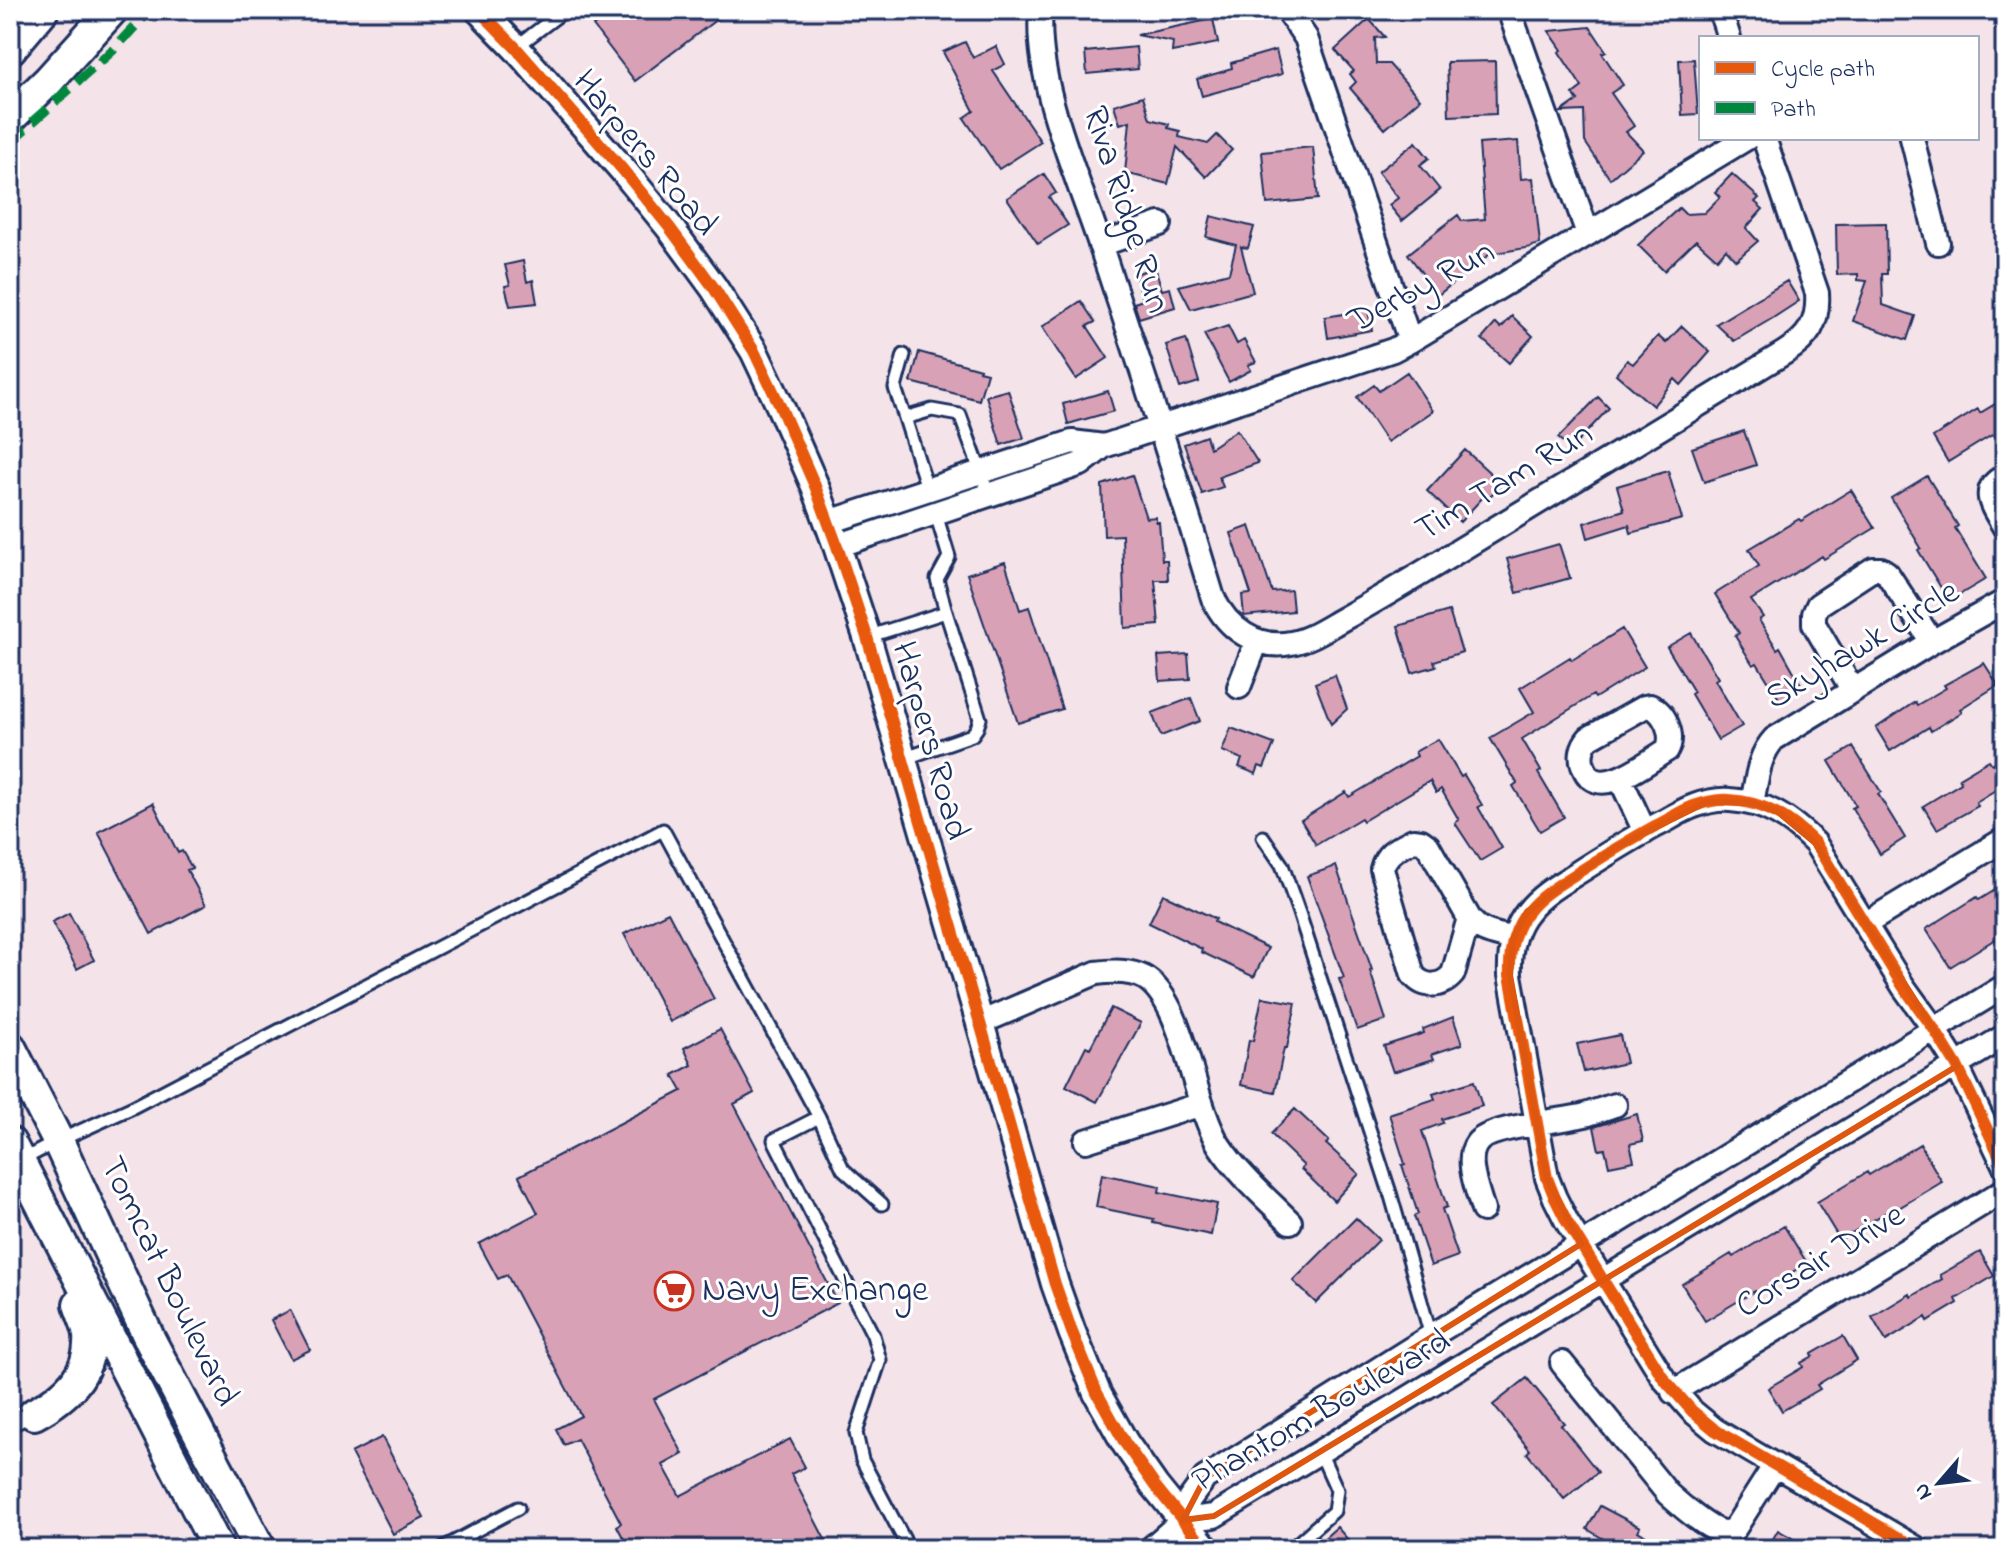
<svg xmlns="http://www.w3.org/2000/svg" width="2015" height="1559" font-family="'Indie Flower',sans-serif">
<style>
.building{fill:#d9a1b5;stroke:#1b2f5e;stroke-width:2}
.lines{fill:none;stroke-linecap:round;stroke-linejoin:round}
.service-casing{stroke:#1b2f5e;stroke-width:17}
.minor-casing{stroke:#1b2f5e;stroke-width:28}
.tertiary-casing{stroke:#1b2f5e;stroke-width:32}
.secondary-casing{stroke:#1b2f5e;stroke-width:36}
.path{stroke:#1b2f5e;stroke-width:3;stroke-dasharray:2 6;stroke-linecap:butt}
.service{stroke:#fff;stroke-width:11}
.minor{stroke:#fff;stroke-width:22}
.tertiary{stroke:#fff;stroke-width:26}
.secondary{stroke:#fff;stroke-width:30}
.quiet{stroke:#00873e;stroke-width:10;stroke-dasharray:20 10;stroke-linecap:butt}
.cycleway-casing{stroke:#fff;stroke-width:17}
.cycleway{stroke:#e8590c;stroke-width:12}
.marked{fill:none;stroke:#de5710;stroke-width:6;stroke-linejoin:round}
.labels{text-anchor:middle;dominant-baseline:central;stroke-width:6;stroke-linejoin:round;paint-order:stroke}
.street-label{font-size:36px;fill:#1b2f5e;stroke:#fff}
.poi-label{font-size:36px;fill:#1b2f5e;stroke:#fff;text-anchor:start}
</style>
<rect width="100%" height="100%" fill="#f4e3e9"/>
<filter id="ink" filterUnits="userSpaceOnUse"><feTurbulence type="fractalNoise" baseFrequency=".0125" numOctaves="2"/><feDisplacementMap in="SourceGraphic" scale="16" xChannelSelector="R" yChannelSelector="G"/><feConvolveMatrix kernelMatrix="1 2 1 2 8 2 1 2 1" color-interpolation-filters="sRGB"/></filter>
<g filter="url(#ink)">
<path class="building" d="M614 10H729L635 81 593 26Z
M1213 19 1218 43 1172 52 1173 42 1137 35Z
M1369 19 1385 37 1375 38 1376 64H1389L1420 99 1385 129 1350 88 1356 82 1350 74 1354 71 1335 50Z
M1590 27 1606 51 1602 53 1623 85 1611 93 1634 126 1626 132 1643 150 1610 179 1585 142 1584 111 1561 112 1578 100 1573 94 1582 87 1559 52 1562 50 1549 31Z
M965 42 973 58 996 46 1005 64 993 71 1041 142 999 169 964 118 974 111 943 52Z
M1136 47 1138 69 1087 74 1085 52Z
M1276 50 1282 74 1202 96 1197 79 1225 71V70L1232 68 1231 63Z
M1694 59 1698 114 1682 115 1679 60Z
M1495 61 1496 114 1449 116 1447 62Z
M1143 96 1150 119 1169 124 1168 128 1180 131 1179 137 1208 144 1217 135 1232 150 1206 177 1177 147 1168 184 1125 173 1130 121 1120 124 1114 105Z
M1518 141 1521 179 1533 178 1540 244 1532 246V247L1490 254 1438 295 1408 254 1458 215 1462 221 1485 219 1479 144Z
M1416 142 1429 158 1420 165 1440 190 1402 221 1389 205 1398 198 1378 172Z
M1313 147 1318 199 1267 204 1262 152Z
M1044 174 1056 193 1049 197 1068 225 1038 244 1007 198Z
M1732 174 1759 198 1755 202 1763 209 1746 228 1758 241 1736 260 1726 249 1717 259 1696 240 1664 271 1638 245 1679 208 1685 214 1704 213 1720 197 1715 192Z
M1211 216 1254 227 1248 248 1241 247 1253 292 1191 309 1179 286 1229 273 1236 245 1206 237Z
M1886 223 1887 274H1882L1883 305 1915 316 1907 340 1853 321 1867 281 1858 280V274L1837 275 1836 224Z
M523 261 527 282 533 280 537 303 510 306 505 286 510 285 505 265Z
M1155 267 1162 290 1170 288 1175 307 1139 318 1134 303 1143 300 1135 274Z
M1787 281 1799 301 1773 318 1734 341 1716 324Z
M1081 301 1095 322 1087 326 1108 358 1076 379 1042 327Z
M1368 310 1372 330 1328 338 1325 317Z
M1512 316 1533 336 1509 363 1482 339 1496 323 1501 328Z
M1228 326 1237 344 1244 340 1256 362 1248 365 1251 370 1229 382 1204 334Z
M1682 326 1710 352 1681 385 1675 379 1653 406 1616 374 1627 360 1633 364 1658 336 1666 343Z
M1186 339 1199 382 1180 388 1166 345Z
M919 352 980 369 979 371 987 373 979 400 911 382Z
M1407 372 1433 411 1387 442 1357 397 1374 385 1379 391Z
M1008 390 1024 438 1001 445 986 396Z
M1108 391 1114 411 1068 424 1063 404Z
M1598 397 1609 408 1571 449 1558 438Z
M2005 398V432L1995 439 1992 435 1948 462 1933 437 1978 409 1980 413Z
M1237 430 1258 463 1219 477 1223 487 1202 494 1184 444 1206 436 1210 448Z
M1744 431 1756 465 1704 482 1692 448Z
M1465 450 1502 484 1488 498 1485 495 1460 522 1427 491Z
M1668 471 1682 519 1631 533 1629 525 1588 538 1584 523 1624 510 1617 486Z
M1132 475 1146 518 1156 517V522H1159L1162 560H1167L1168 580H1155L1159 625 1125 628 1122 535 1104 536 1102 485Z
M1927 476 1958 526 1955 528 1986 579 1949 601 1918 550 1921 548 1891 498Z
M1851 490 1875 528 1824 559 1822 556 1751 600 1763 617 1759 620 1777 649 1780 647 1803 688 1781 702 1757 663 1753 665 1735 636 1739 633 1715 594 1759 566 1749 549 1799 519 1801 521Z
M1250 526 1272 592 1291 590 1293 611 1244 616 1242 595 1251 594 1231 533Z
M1559 544 1570 578 1517 593 1507 559Z
M1005 562 1020 610 1029 607 1062 709 1018 723 967 574Z
M1449 611 1462 652 1434 661 1436 666 1412 673 1398 626Z
M1622 629 1645 667 1595 698 1593 695 1522 739 1541 771 1538 773 1564 817 1540 831 1513 786 1517 783 1490 738 1534 712 1520 688 1570 657 1572 660Z
M1691 633 1718 678 1715 680 1742 726 1718 740 1691 694 1694 692 1667 647Z
M1188 654 1190 679 1160 681 1158 656Z
M1984 663 1998 685 1960 709 1962 712 1931 731 1929 727 1890 751 1876 728 1915 702 1917 705 1946 688 1944 685Z
M1335 675 1347 709 1331 724 1315 683Z
M1191 698 1200 721 1161 736 1152 713Z
M1231 728 1274 744 1264 768 1259 766 1256 774 1239 767 1242 759 1222 751Z
M1438 739 1461 777 1464 775 1482 805 1478 807 1502 848 1480 861 1455 823 1459 820 1441 789 1436 793 1430 781 1363 821 1361 818 1316 845 1301 820 1346 792 1349 797 1417 756 1415 752Z
M1853 747 1881 792 1878 794 1905 838 1880 854 1852 808 1856 806 1829 761Z
M2005 756V784L1976 802 1978 806 1937 829 1923 806 1961 783 1959 778 1989 760 1992 764Z
M153 803 178 853 182 851 192 868 187 870 206 905 151 934 98 832Z
M1336 866 1372 970 1370 971 1386 1020 1357 1030 1339 979 1344 978 1307 876Z
M2005 884V933L1950 967 1926 929 1977 897 1979 900Z
M1163 894 1216 919 1214 922 1268 948 1254 977 1201 952 1202 949 1149 923Z
M668 912 714 999 670 1022 624 934Z
M69 913 94 960 77 969 52 922Z
M1262 997 1296 1003 1287 1048H1284L1275 1092 1241 1085 1249 1040 1253 1041Z
M1111 1008 1141 1023 1097 1102 1066 1086 1086 1046 1090 1048Z
M1453 1017 1462 1044 1432 1054 1434 1059 1393 1072 1384 1046 1424 1033 1423 1029Z
M720 1029 754 1093 734 1104 838 1303 654 1399 683 1454 663 1465 680 1496 790 1439 805 1467 791 1474 830 1549H629L617 1526 621 1523 577 1439 564 1445 556 1429 581 1416 507 1275 498 1279 479 1244 538 1213 519 1176 682 1091 673 1075 692 1065 684 1048Z
M1620 1035 1626 1063 1584 1072 1577 1044Z
M1474 1081 1482 1106 1442 1119 1443 1123 1422 1131 1447 1207 1442 1209 1458 1256 1431 1266 1414 1216 1418 1214 1402 1165 1405 1164 1389 1114 1435 1099 1433 1094Z
M1295 1109 1329 1141 1326 1144 1359 1174 1334 1201 1301 1169 1304 1166 1271 1134Z
M1637 1114 1643 1141 1630 1144 1634 1161 1609 1166 1605 1149 1599 1150 1594 1127Z
M1920 1144 1942 1182 1892 1212 1890 1210 1840 1240 1817 1202 1867 1172 1869 1175Z
M1102 1174 1160 1186 1159 1192 1217 1204 1211 1235 1153 1223 1154 1219 1096 1207Z
M1356 1218 1379 1240 1316 1303 1293 1281Z
M1784 1226 1807 1263 1757 1294 1755 1291 1705 1321 1682 1284 1731 1254 1733 1257Z
M1980 1252 1994 1276 1956 1299 1958 1303 1928 1321 1926 1317 1886 1341 1872 1317 1910 1294 1911 1297 1942 1279 1940 1275Z
M290 1310 310 1350 291 1359 271 1320Z
M1843 1336 1857 1360 1817 1385 1820 1389 1782 1411 1768 1388 1803 1367 1801 1363 1813 1356 1812 1354Z
M1527 1378 1564 1423 1561 1425 1598 1472 1564 1499 1527 1453 1530 1450 1493 1405Z
M382 1437 424 1518 393 1534 351 1453Z
M1600 1506 1640 1527 1638 1531 1668 1549H1620L1587 1529Z
M1337 1527 1356 1549H1312Z
M1778 1530 1811 1549H1767Z"/>
<g class="lines">
<defs>
<path id="service" d="M516 47 565 10
M904 355 895 388 905 418
M928 491 905 418 932 410 960 415 989 495
M935 511 949 557 937 579 946 612
M867 637 946 612 980 719 977 728 972 735 903 759
M1263 837 1282 865 1299 913 1391 1196 1431 1336
M819 1117 774 1140 873 1335 880 1360 856 1433 862 1460 909 1549
M20 1161 58 1141 131 1108 663 830 819 1117 843 1169 882 1204
M10 1426 34 1414
M441 1549 518 1508
M1291 1549 1334 1511 1337 1490 1320 1452"/>
<path id="minor" d="M1041 10C1034 84 1079 179 1102 250 1141 366 1178 482 1213 598 1227 628 1257 650 1291 643 1309 640 1325 629 1341 620 1374 602 1407 582 1440 562 1555 492 1670 423 1784 353 1809 338 1819 322 1817 293L1764 138
M1287 10 1306 38 1410 341
M1509 10 1588 234
M1720 10 1729 38
M1912 138 1938 243
M1100 245 1160 224
M2005 476C1977 490 1994 508 2005 528
M829 522 1072 442 1104 446
M837 546 1081 464 1104 446 1393 350 1410 341 1747 138
M1239 687 1257 641
M1853 691 1814 624V614L1818 605 1873 569H1881L1887 573 1932 642
M1650 706C1665 712 1675 735 1667 750 1648 761 1598 803 1584 768 1579 757 1582 746 1589 738L1644 707Z
M1620 778 1645 832
M1752 803C1757 780 1758 756 1774 739L1932 642 2005 601
M1413 840 1421 841 1428 846 1469 918 1453 974C1441 988 1424 988 1413 975L1382 869C1386 852 1398 848 1413 840Z
M1469 918C1479 933 1497 934 1513 939
M1865 924 2005 839
M980 1023 1096 973C1112 971 1130 970 1145 978 1185 1003 1192 1102 1219 1145 1238 1174 1266 1198 1290 1222
M1086 1141 1202 1104
M1483 1210C1478 1191 1464 1160 1477 1143 1489 1126 1563 1121 1585 1115 1595 1112 1605 1108 1615 1105
M1562 1363 1668 1494C1679 1504 1709 1530 1723 1532 1729 1532 1730 1531 1735 1528L1775 1465
M1673 1392 2005 1190
M1183 1520 1189 1500 1205 1478 1431 1336 2005 986
M1150 1549 1183 1520 1214 1516 2005 1036
M1918 1549 1715 1430 1692 1411 1664 1379 1567 1222 1555 1198 1547 1178 1510 975C1509 952 1513 929 1528 911 1539 897 1555 887 1571 877 1599 859 1626 842 1655 826 1668 820 1680 811 1694 806 1705 802 1718 799 1730 800 1765 802 1791 819 1815 843L1903 986 1934 1029 1957 1066 2005 1167"/>
<path id="tertiary" d="M479 10 516 48 623 170 670 228 714 288 754 351 780 406 815 486 837 546 867 637 980 1023 1055 1284 1072 1332 1097 1393 1125 1443 1155 1486 1206 1549"/>
<path id="secondary" d="M10 49 43 10
M10 118 48 81 112 10
M10 1047 58 1141 150 1340 260 1549
M10 1143 218 1549
M34 1414C66 1397 92 1374 89 1335 88 1325 82 1314 79 1304"/>
</defs>
<use href="#service" class="service-casing"/>
<use href="#minor" class="minor-casing"/>
<use href="#tertiary" class="tertiary-casing"/>
<use href="#secondary" class="secondary-casing"/>
<path class="path" d="M617 116 618 128"/>
<use href="#service" class="service"/>
<use href="#minor" class="minor"/>
<use href="#tertiary" class="tertiary"/>
<use href="#secondary" class="secondary"/>
<path class="quiet" d="M10 142 112 51 150 10"/>
<defs>
<path id="cycleway" d="M479 10 516 48 623 170 670 228 714 288 754 351 780 406 815 486 837 546 867 637 980 1023 1055 1284 1072 1332 1097 1393 1125 1443 1155 1486 1206 1549
M1918 1549 1715 1430 1692 1411 1664 1379 1567 1222 1555 1198 1547 1178 1510 975C1509 952 1513 929 1528 911 1539 897 1555 887 1571 877 1599 859 1626 842 1655 826 1668 820 1680 811 1694 806 1705 802 1718 799 1730 800 1765 802 1791 819 1815 843L1903 986 1934 1029 1957 1066 2005 1167"/>
</defs>
<use href="#cycleway" class="cycleway-casing"/>
<use href="#cycleway" class="cycleway"/>
</g>
</g>
<path class="marked" d="M1707 802 1752 803 1778 812 1815 843 1957 1066 1214 1516 1183 1520 1205 1478 1581 1244 1547 1178 1510 975 1513 939 1527 912 1616 847Z"/>
<defs>
<symbol id="supermarket-ring" viewBox="-11 -11 22 22"><circle r="9.5" fill="#fff" stroke="#c8321e" stroke-width="1.5"/><path d="M-6-5.5h2.5l.6 2H6L4.5 2H-2.5L-4.4-4H-6ZM-1.5 3.2a1.3 1.3 0 1 0 .1 0ZM3 3.2a1.3 1.3 0 1 0 .1 0Z" fill="#c8321e"/></symbol>
</defs>
<g fill-rule="evenodd">
<use href="#supermarket-ring" x="652" y="1269" width="44" height="44"/>
</g>
<g class="labels">
<g class="street-label">
<text transform="translate(644 154) rotate(50)">Harpers Road</text>
<text transform="translate(1125 210) rotate(72)">Riva Ridge Run</text>
<text transform="translate(1422 288) rotate(-28)">Derby Run</text>
<text transform="translate(1505 483) rotate(-31)">Tim Tam Run</text>
<text transform="translate(1863 646) rotate(-31)">Skyhawk Circle</text>
<text transform="translate(929 741) rotate(74)">Harpers Road</text>
<text transform="translate(1821 1262) rotate(-31)">Corsair Drive</text>
<text transform="translate(168 1282) rotate(64)">Tomcat Boulevard</text>
<text transform="translate(1322 1412) rotate(-30)">Phantom Boulevard</text>
</g>
<g class="poi-label">
<text x="702" y="1291">Navy Exchange</text>
</g>
</g>
<rect width="2015" height="1559" fill="none" stroke="#fff" stroke-width="40"/>
<rect x="20" y="20" width="1975" height="1519" fill="none" stroke="#1b2f5e" stroke-width="3" filter="url(#ink)"/>
<rect x="1699" y="36" width="280" height="104" fill="#ffffff" stroke="#a4acbf" stroke-width="2"/>
<rect x="1715" y="62" width="40" height="12" fill="#e8590c" stroke="#a4acbf" stroke-width="2"/>
<text x="1771" y="76" font-size="24" fill="#1b2f5e">Cycle path</text>
<rect x="1715" y="102" width="40" height="12" fill="#00873e" stroke="#a4acbf" stroke-width="2"/>
<text x="1771" y="116" font-size="24" fill="#1b2f5e">Path</text>
<g transform="translate(1939 1483) rotate(242)" stroke="#ffffff" stroke-width="6" paint-order="stroke">
<path d="M0-6L14 30L0 20L-14 30Z" fill="#1b2f5e"/>
<text y="-12" font-size="22" font-weight="bold" text-anchor="middle" fill="#1b2f5e">N</text>
</g>
</svg>
